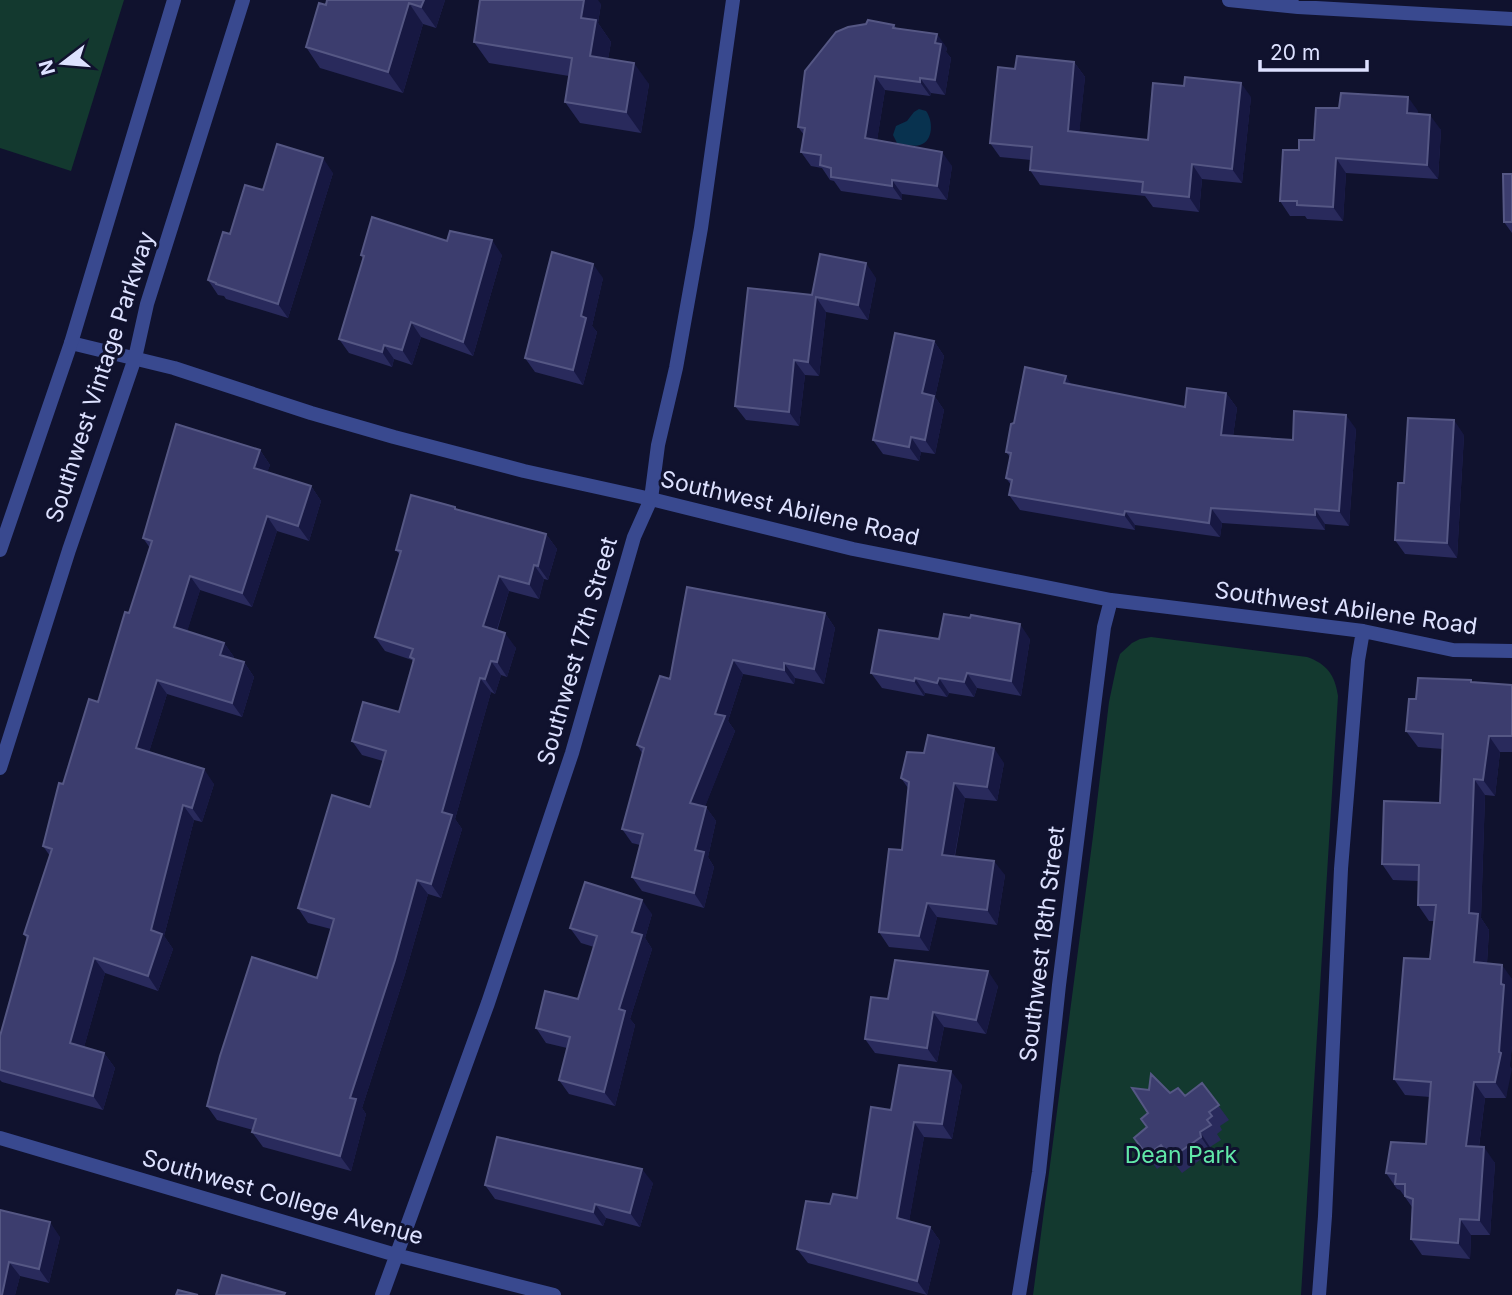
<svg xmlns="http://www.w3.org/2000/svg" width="1512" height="1295" font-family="Inter,sans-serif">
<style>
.green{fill:#13392f}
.water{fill:#08324f}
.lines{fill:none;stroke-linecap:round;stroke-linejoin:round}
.minor{stroke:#39498f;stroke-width:14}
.tertiary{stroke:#39498f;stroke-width:14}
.wall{fill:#292a5c}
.shaded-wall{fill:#171842}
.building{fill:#3c3d6e;stroke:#555784;stroke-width:2}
.labels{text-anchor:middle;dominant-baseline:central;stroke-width:6;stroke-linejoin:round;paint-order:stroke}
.street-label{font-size:23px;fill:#dde1ff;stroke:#10122e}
.park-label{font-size:23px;fill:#61e8a8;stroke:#10122e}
</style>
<rect width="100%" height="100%" fill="#10122e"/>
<path class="green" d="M0 0H124L71 171 0 148Z
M1151 637 1307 657C1327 664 1335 675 1338 696L1301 1295H1033L1093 836 1109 702 1117 664 1120 654 1132 643 1140 639Z"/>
<path class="water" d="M919 109 926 111C933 120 934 141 920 145 914 147 903 144 897 143L893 135 896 126 907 121 914 112Z"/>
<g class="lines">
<path class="minor" d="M1229 0 1298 7 1512 19
M71 343 174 368 311 413 394 437 524 471 651 499 853 549 1111 600 1363 631 1453 650 1512 651
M0 1138 396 1255 554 1295
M382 1295 488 1003 572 753 634 537 651 499 658 445 676 368 701 228 733 0
M1019 1295 1039 1172 1059 985 1104 627 1111 600
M1319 1295 1325 1216 1341 869 1358 660 1363 631"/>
<path class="tertiary" d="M0 550 71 343 174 0
M0 768 69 550 135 358 147 304 243 0"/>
</g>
<path class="wall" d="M327 0H445L436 28 423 24 403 93 320 68 306 47Z
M601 4 598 23 611 42 608 59 649 84 641 133 580 123 565 102 569 76 489 63 474 42Z
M894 25 897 29 947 48 946 52 951 58 945 95 931 93 930 96 885 90 877 140 952 166 947 200 902 194V200L841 191 834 181 830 180 822 168 811 166 801 152 804 135 798 127Z
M1074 62 1085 77 1079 132 1148 140 1251 97 1242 183 1202 179 1199 212 1153 207 1145 196 1040 185 1030 170 1031 160 1000 157 990 143 1015 69Z
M1418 111V114L1441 130 1438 179 1346 173 1343 221 1307 219 1305 216H1290L1280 201 1314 140Z
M333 173 288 318 226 299 224 296 218 295 208 280 230 234 263 190Z
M1512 174V233L1504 222Z
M447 241 502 255 473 356 421 337 412 365 394 359 392 367 349 353 339 339 363 259 361 255Z
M603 278 592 326 597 332 583 385 535 372 525 358Z
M876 278 868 320 826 312 819 376 805 375 799 426 746 420 735 406 812 295Z
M934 341 944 356 935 397 944 410 935 454 921 452 919 461 883 454 873 440Z
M1072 385 1185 407 1226 393 1237 408 1233 436 1293 440 1356 429 1349 526 1325 524V530L1222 523 1220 537 1135 525V530L1020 510 1009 495 1011 485 1006 478 1010 457 1006 452 1014 423Z
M1464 435 1457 558 1405 554 1395 540 1404 483Z
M260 450 270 465 267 472 311 486 321 501 309 541 277 531 252 607 200 590 187 631 224 643 234 657 233 659 244 662 254 677 242 717 167 694 149 752 214 784 202 822 194 820 164 936 173 949 158 991 105 973 84 1047 104 1053 115 1068 103 1110 2 1082 0 1080V1036L27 939 24 934 50 856 43 846 63 784 98 702 129 613 150 548 143 538Z
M457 509 546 534 557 549 548 580 544 579 539 599 509 591 497 631 516 648 507 677 501 675 495 694 491 692 455 819 462 829 441 898 428 894 405 974 362 1108 366 1114 351 1171 263 1147 252 1132 253 1130 217 1120 207 1106 317 978 331 929 308 923 298 908 370 807 383 761 362 755 352 741 399 712 413 662 412 660 385 651 375 637 400 555 396 550Z
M825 613 835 628 824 684 795 678 794 684 743 674 728 721 735 731 705 806 716 821 708 857 714 867 704 908 642 891 632 877 640 845 632 843 622 829 642 753 637 745 670 679Z
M939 639H1030L1021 696 977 688 974 697 949 693 947 697 925 693 924 696 882 688 871 673Z
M1472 682 1512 685V752H1500L1495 796 1485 795 1481 918 1489 930 1487 963 1512 979V1045L1506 1098H1485L1479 1147 1495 1163 1490 1235H1471L1470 1259 1422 1255 1411 1239 1412 1207 1400 1190 1397 1189 1386 1173 1426 1144 1430 1097 1405 1095 1394 1079 1430 959 1435 921H1429L1418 905 1419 881 1393 880 1382 864 1440 803 1443 749 1418 747 1406 731 1416 699Z
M1004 763 997 801 965 798 955 856 1005 875 997 925 937 917 929 951 889 947 879 932 902 850 908 788 901 778Z
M652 914 645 938 652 949 630 1019 635 1025 615 1106 569 1094 559 1080 567 1048 546 1043 536 1028 578 999 594 947 581 943 570 928Z
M998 986 986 1034 944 1027 937 1062 875 1053 865 1039Z
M1202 1083 1229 1120 1220 1126 1222 1130 1217 1134 1221 1140 1210 1147 1211 1152 1182 1173 1171 1159 1157 1169 1134 1138 1147 1127 1141 1119 1185 1096Z
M962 1085 952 1139 924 1137 909 1221 930 1227 940 1241 927 1295 808 1263 797 1249 830 1204 857 1198 891 1110Z
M653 1183 640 1227 606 1218 603 1226 495 1199 485 1185Z
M0 1210 60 1237 49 1283 20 1276 15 1295H0Z"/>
<path class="shaded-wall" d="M424 0H445L436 28 421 7Z
M584 0H598L601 4 598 23 611 42 605 77 590 56 581 18Z
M409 3 423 24 403 93 388 72Z
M937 34 947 48 946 52 951 58 945 95 935 80V43Z
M1074 62 1085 77 1078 145 1068 131Z
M634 63 649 84 641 133 626 112Z
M875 76 885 90 875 153 865 138Z
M920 78 931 93 930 96 920 82Z
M1241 83 1251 97 1242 183 1232 169Z
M1408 97 1418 111 1417 127 1407 113Z
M1430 115 1441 130 1438 179 1427 165Z
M942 152 952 166 947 200 937 186Z
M323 158 333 173 288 318 278 304Z
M1336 158 1346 173 1343 221 1333 207Z
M1192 164 1202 179 1199 212 1189 197Z
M892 180 902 194V200L892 186Z
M492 240 502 255 473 356 463 342Z
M866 263 876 278 868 320 858 305Z
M593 264 603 278 592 326 597 332 583 385 573 370 581 316Z
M816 297 826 312 819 376 808 362Z
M411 322 421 337 412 365 402 350Z
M934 341 944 356 935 397 944 410 935 454 925 440 922 393Z
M384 345 394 359 392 367 382 352Z
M794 360 805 375 799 426 789 412Z
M1066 376 1076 391 1064 383Z
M1226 393 1237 408 1231 450 1221 435Z
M1346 415 1356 429 1349 526 1339 511Z
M1454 420 1464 435 1457 558 1447 543Z
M911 437 921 452 919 461 909 447Z
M260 450 270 465 264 482 254 468Z
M311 486 321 501 309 541 298 526Z
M1211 508 1222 523 1220 537 1209 523Z
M1315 509 1325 524V530L1315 515Z
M1125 511 1135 525V530L1124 515Z
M267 516 277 531 252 607 242 593Z
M546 534 557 549 548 580 538 566Z
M534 565 544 579 539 599 529 584Z
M190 576 200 590 184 642 174 627Z
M499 576 509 591 493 641 483 626Z
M825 613 835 628 824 684 814 669Z
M1020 624 1030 639 1021 696 1011 681Z
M505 633 516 648 507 677 497 662Z
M224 643 234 657 230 670 220 655Z
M733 660 743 674 728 721 735 731 701 817 690 803 715 714Z
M491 661 501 675 495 694 485 679Z
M244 662 254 677 242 717 232 703Z
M784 663 795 678 794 684 784 670Z
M967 673 977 688 974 697 964 682Z
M480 678 491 692 455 819 462 829 441 898 431 884 442 812Z
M915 678 925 693 924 696 914 681Z
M939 678 949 693 947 697 937 683Z
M157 680 167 694 146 762 136 748Z
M1489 736 1500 752 1495 796 1483 780Z
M994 748 1004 763 997 801 987 787Z
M204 769 214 784 202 822 192 808Z
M1474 779 1485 795 1481 918 1489 930 1486 978 1474 962 1469 913Z
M954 783 965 798 952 869 942 855Z
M183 805 194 820 164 936 173 949 158 991 148 976 151 930Z
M706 807 716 821 708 857 714 867 704 908 694 893 695 850Z
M994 861 1005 875 997 925 987 910Z
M417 880 428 894 405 974 362 1108 366 1114 351 1171 340 1156 350 1098Z
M642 900 652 914 645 938 652 949 630 1019 635 1025 615 1106 604 1092 632 932Z
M927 903 937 917 929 951 919 936Z
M94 958 105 973 81 1058 70 1043Z
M1502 965 1512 979V1045L1510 1066 1512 1069 1506 1098 1495 1082 1499 1052Z
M988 971 998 986 986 1034 976 1020Z
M933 1012 944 1027 937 1062 927 1048Z
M104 1053 115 1068 103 1110 93 1096Z
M951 1071 962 1085 952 1139 942 1124Z
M1474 1082 1485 1098 1477 1162 1466 1146Z
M914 1122 924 1137 907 1233 897 1218Z
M1200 1132 1210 1147 1211 1152 1201 1137Z
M1484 1147 1495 1163 1490 1235 1479 1220Z
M642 1169 653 1183 640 1227 630 1213Z
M595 1204 606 1218 603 1226 593 1212Z
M1460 1219 1471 1235 1470 1259 1458 1243Z
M50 1222 60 1237 49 1283 39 1269Z
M930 1227 940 1241 927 1295 917 1281Z
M9 1262 20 1276 15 1295H2Z"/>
<path class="building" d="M327 0H424L421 7 409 3 388 72 306 47 319 3 326 5Z
M480 0H584L581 18 596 20 590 56 634 63 626 112 565 102 572 58 474 42Z
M868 20 894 25 893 28 937 34 935 43 941 44 935 80 920 78V82L875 76 865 138 942 152 937 186 892 180V186L831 177V168L820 165 821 155 801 152 805 128 798 127 805 71 836 32 848 27 866 24Z
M1017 56 1074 62 1068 131 1148 140 1153 83 1184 86 1185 77 1241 83 1232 169 1192 164 1189 197 1142 192 1143 182 1030 170 1032 147 990 143 998 67 1015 69Z
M1341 93 1408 97 1407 113 1430 115 1427 165 1336 158 1333 207 1297 205V201H1280L1283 150H1299V140H1314L1316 108H1339Z
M277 144 323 158 278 304 216 284V283L208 280 223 232 230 234 245 185 263 190Z
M1503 174H1512V222H1504Z
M372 217 447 241 450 231 492 240 463 342 411 322 402 350 384 345 382 352 339 339 364 256 361 255Z
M552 252 593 264 581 316 586 318 573 370 525 358Z
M820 254 866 263 858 305 816 297 808 362 794 360 789 412 735 406 748 288 812 295Z
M895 333 934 341 922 393 934 396 925 440 911 437 909 447 873 440Z
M1025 367 1066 376 1064 383 1185 407 1187 388 1226 393 1221 435 1293 440 1294 411 1346 415 1339 511 1315 509V515L1211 508 1209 523 1125 511 1124 515 1009 495 1012 480 1006 478 1011 453 1006 452 1011 424 1014 423Z
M1408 418 1454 420 1447 543 1395 540 1398 483H1404Z
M176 424 260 450 254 468 311 486 298 526 267 516 242 593 190 576 174 627 224 643 220 655 244 662 232 703 157 680 136 748 204 769 192 808 183 805 151 930 162 934 148 976 94 958 70 1043 104 1053 93 1096 0 1070V1036L28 936 24 934 52 849 43 846 59 783 63 784 89 699 98 702 125 612 129 613 152 541 143 538Z
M411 495 455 507V509L546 534 538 566 534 565 529 584 499 576 483 626 505 633 497 662 491 661 485 679 480 678 442 812 452 815 431 884 417 880 395 960 350 1098 356 1099 340 1156 252 1132 256 1119 207 1106 220 1056 252 957 317 978 334 919 298 908 332 795 370 807 386 751 352 741 363 702 399 712 414 659 410 657 413 649 375 637 401 551 396 550Z
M687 587 825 613 814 669 784 663V670L733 660 715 714 725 716 690 803 706 807 695 850 704 852 694 893 632 877 643 834 622 829 644 748 637 745 660 676 670 679Z
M944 614 970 618 971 615 1020 624 1011 681 967 673 964 682 939 678 937 683 915 678 914 681 871 673 879 630 939 639Z
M1418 678 1471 680V682L1512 685V736H1489L1483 780 1474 779 1469 913 1478 914 1474 962 1502 965 1501 984 1504 985 1499 1052 1501 1053 1495 1082H1474L1466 1146 1484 1147 1479 1220 1460 1219 1458 1243 1411 1239 1413 1199 1405 1196V1184H1395L1396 1174 1386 1173 1391 1142 1426 1144 1431 1082 1394 1079 1404 958 1430 959 1436 905H1418L1419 865 1382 864 1384 801 1440 803 1443 734 1406 731 1409 699H1416Z
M928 735 994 748 987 787 954 783 942 855 994 861 987 910 927 903 919 936 879 932 889 849 902 850 909 782 901 778 907 752 924 753Z
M585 882 642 900 632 932 642 935 619 1009 625 1011 604 1092 559 1080 570 1037 536 1028 545 991 578 999 597 936 570 928Z
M895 960 988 971 976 1020 933 1012 927 1048 865 1039 871 997 888 999Z
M899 1065 951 1071 942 1124 914 1122 897 1218 930 1227 917 1281 797 1249 806 1201 830 1204 833 1194 857 1198 871 1107 891 1110Z
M1151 1074 1170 1093 1178 1088 1185 1096 1202 1083 1219 1105 1209 1112 1212 1116 1207 1120 1211 1125 1200 1132 1201 1137 1171 1158 1161 1145 1147 1155 1134 1138 1147 1127 1141 1119 1148 1113 1132 1088 1149 1090Z
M497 1137 642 1169 630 1213 595 1204 593 1212 485 1185Z
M0 1210 50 1222 39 1269 9 1262 2 1295H0Z
M222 1275 285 1293 284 1295H216Z
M178 1290 198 1295H176Z"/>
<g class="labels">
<g class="street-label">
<text transform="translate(100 377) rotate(-72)">Southwest Vintage Parkway</text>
<text transform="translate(790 508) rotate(13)">Southwest Abilene Road</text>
<text transform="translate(1346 608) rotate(8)">Southwest Abilene Road</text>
<text transform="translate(577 651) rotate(-74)">Southwest 17th Street</text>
<text transform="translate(1042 944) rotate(-83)">Southwest 18th Street</text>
<text transform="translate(283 1197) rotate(16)">Southwest College Avenue</text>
</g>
<g class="park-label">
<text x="1181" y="1155">Dean Park</text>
</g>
</g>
<g transform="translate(63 63) rotate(254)" stroke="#10122e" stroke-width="5" paint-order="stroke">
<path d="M0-5L12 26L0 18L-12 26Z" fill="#dde1ff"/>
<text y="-10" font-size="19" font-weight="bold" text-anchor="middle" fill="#dde1ff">N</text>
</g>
<path d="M1260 60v10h107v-10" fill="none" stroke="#dde1ff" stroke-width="3.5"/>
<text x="1270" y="60" font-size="21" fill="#dde1ff" stroke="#10122e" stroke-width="5" paint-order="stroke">20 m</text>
</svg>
